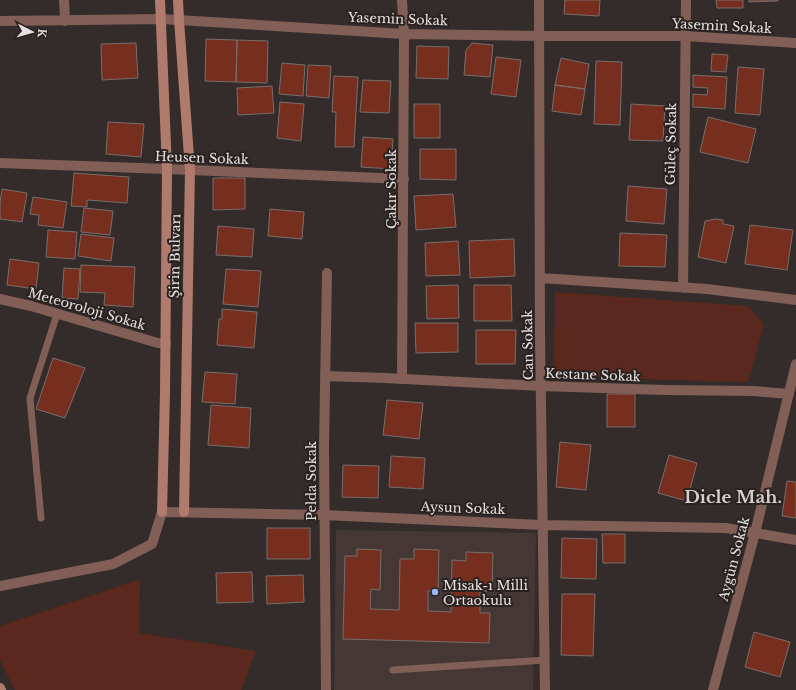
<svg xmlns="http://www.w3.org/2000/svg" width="796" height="690" font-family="'Libre Baskerville',serif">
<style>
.built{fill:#443734}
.green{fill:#5a281c}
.building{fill:#762f1f;stroke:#776e6c}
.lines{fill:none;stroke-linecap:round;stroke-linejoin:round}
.lane{stroke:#815f57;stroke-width:7}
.street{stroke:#815f57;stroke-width:10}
.secondary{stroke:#b07a6d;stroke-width:10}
.poi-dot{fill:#9ab5fd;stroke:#292220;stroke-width:1.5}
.labels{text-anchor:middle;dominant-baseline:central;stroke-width:4;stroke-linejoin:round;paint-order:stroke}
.street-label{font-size:13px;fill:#e6e1e0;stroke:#292220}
.poi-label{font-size:13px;fill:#e6e1e0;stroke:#292220;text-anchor:start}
.district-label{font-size:17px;font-weight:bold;fill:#d7cecb;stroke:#292220}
</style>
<rect width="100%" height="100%" fill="#332c2a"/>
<path class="built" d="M336 530 536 533 533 690H334Z"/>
<path class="green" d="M555 292 748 306 764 324 748 382 554 377Z
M140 579 139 633 256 651 241 690H15L0 660V626Z"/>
<path class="building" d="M565 0H600L599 16 564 14Z
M716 0H743V8H717Z
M749 0H778V1L749 2Z
M206 39 237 40 236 82 205 81Z
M237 40 268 41 267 83 236 82Z
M136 43 138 78 102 80 101 44Z
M472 43 493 45 490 77 464 75 466 50Z
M417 46 449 47 448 79 416 78Z
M712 54 728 55 726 72 711 71Z
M496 57 521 60 516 97 491 94Z
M561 58 589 64 585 89 555 85Z
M596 61 622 62 620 125 594 124Z
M282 63 305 65 303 96 279 94Z
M308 65 331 66 329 98 306 96Z
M738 67 764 69 760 115 735 113Z
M693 75 727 77 725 109 693 107V94L707 95 708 88 693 87Z
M334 76 358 77 354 147H335L336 112H332Z
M363 80 391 81 389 113 360 112Z
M555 85 585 89 581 115 552 111Z
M272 86 274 113 238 115 237 88Z
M280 102 304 104 301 141 277 138Z
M414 104H440V138H414Z
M631 104 665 106 663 141 629 140Z
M708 117 756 129 748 163 700 152Z
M108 122 144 124 141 157 106 154Z
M363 137 393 139 391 169 361 167Z
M420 149H456V180L420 179Z
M74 173 129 177 127 203 87 200V207L71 206Z
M213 178H245V209L213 210Z
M628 186 667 189 664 224 626 221Z
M2 189 27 193 22 222 0 219V203Z
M453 194 456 227 416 230 414 196Z
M33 197 67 202 63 228 38 225 39 215 30 214Z
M84 208 113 211 110 235 81 232Z
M270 209 304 212 302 239 268 236Z
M716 219 723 220V224L734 226 726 263 698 257 705 221Z
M750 225 793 230 787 270 745 264Z
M218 226 254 229 252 257 216 255Z
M48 230 77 232 75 259 46 257Z
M620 233 667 235 665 267 619 266Z
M81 234 114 238 111 261 78 256Z
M514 239 515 276 470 278 469 241Z
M458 241 460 275 426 276 425 243Z
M10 259 39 263 36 289 7 285Z
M81 265 135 267 133 307 104 305 105 293 80 292Z
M64 268 80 269 78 299 62 298Z
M226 269 261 271 258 307 223 304Z
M458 285 459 318 427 319 426 286Z
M474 285H511L512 321H474Z
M222 309 257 312 254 348 217 345 219 319H222Z
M415 323H458V352L416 353Z
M476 330H516L515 364H476Z
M53 358 85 368 65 418 36 409Z
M205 372 237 374 235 404 202 402Z
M607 394H635V427H607Z
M387 400 423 403 419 439 383 435Z
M211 405 251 408 249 448 208 445Z
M560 442 591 445 586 490 556 487Z
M669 455 697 463 687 501 658 493Z
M391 456 425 458 423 489 389 487Z
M343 465 379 466 378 498 342 497Z
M787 481 796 482V518L782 516Z
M267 528H310V559H267Z
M602 534H625V563H603Z
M562 538 597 539 596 579 561 578Z
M357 549 381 550 380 590 371 589 370 609 399 610 400 559H414V549L439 550 438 591H428V611L451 612 452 560 466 561V552L493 553 492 591H480V613H490L489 643 343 639 345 556H357Z
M252 572 253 602 217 603 216 573Z
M303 575 304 602 267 604 266 576Z
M562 594H595L593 656 561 655Z
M754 632 790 642 780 677 745 667Z"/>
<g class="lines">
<path class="lane" d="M41 518 30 398 57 314
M393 670 545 660"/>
<path class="street" d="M64 0 65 21
M402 0 404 34 402 379
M539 0 540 334 545 690
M0 21 161 19 404 34 539 36H686L796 43
M0 163 167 169 404 179
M540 278 707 289 796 300
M683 288 686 0
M0 299 31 306 158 343H166
M325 376 385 378 541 386 664 390 754 391 789 394
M0 586 113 564 152 544 162 512 324 515 543 525 726 528 796 540
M326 690 324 447 327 273
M713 690 755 533 796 364"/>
<path class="secondary" d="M160 0 167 169 165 393 162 512
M178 0 179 20 190 170 184 512
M0 688 1 690"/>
</g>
<circle class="poi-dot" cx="435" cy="592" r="4"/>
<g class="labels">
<g class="street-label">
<text transform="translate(398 19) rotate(2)">Yasemin Sokak</text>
<text transform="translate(722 26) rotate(3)">Yasemin Sokak</text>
<text transform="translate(671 144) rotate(-89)">Güleç Sokak</text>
<text transform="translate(202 158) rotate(2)">Heusen Sokak</text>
<text transform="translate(391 189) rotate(-90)">Çakır Sokak</text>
<text transform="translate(175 256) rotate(-89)">Şirin Bulvarı</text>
<text transform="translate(87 309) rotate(16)">Meteoroloji Sokak</text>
<text transform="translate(528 345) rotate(-91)">Can Sokak</text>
<text transform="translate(593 375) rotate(2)">Kestane Sokak</text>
<text transform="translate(311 481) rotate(-90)">Pelda Sokak</text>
<text transform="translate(463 508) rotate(2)">Aysun Sokak</text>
<text transform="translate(734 559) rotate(-75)">Aygün Sokak</text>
</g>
<g class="poi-label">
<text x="443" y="585">Misak-ı Milli<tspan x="443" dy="15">Ortaokulu</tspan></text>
</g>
<g class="district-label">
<text x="733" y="497">Dicle Mah.</text>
</g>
</g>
<g transform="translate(32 32) rotate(96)" stroke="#292220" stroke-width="3" paint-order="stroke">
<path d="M0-3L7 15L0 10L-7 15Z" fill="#e6e1e0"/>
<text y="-6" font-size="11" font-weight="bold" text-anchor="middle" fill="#e6e1e0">K</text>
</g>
</svg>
